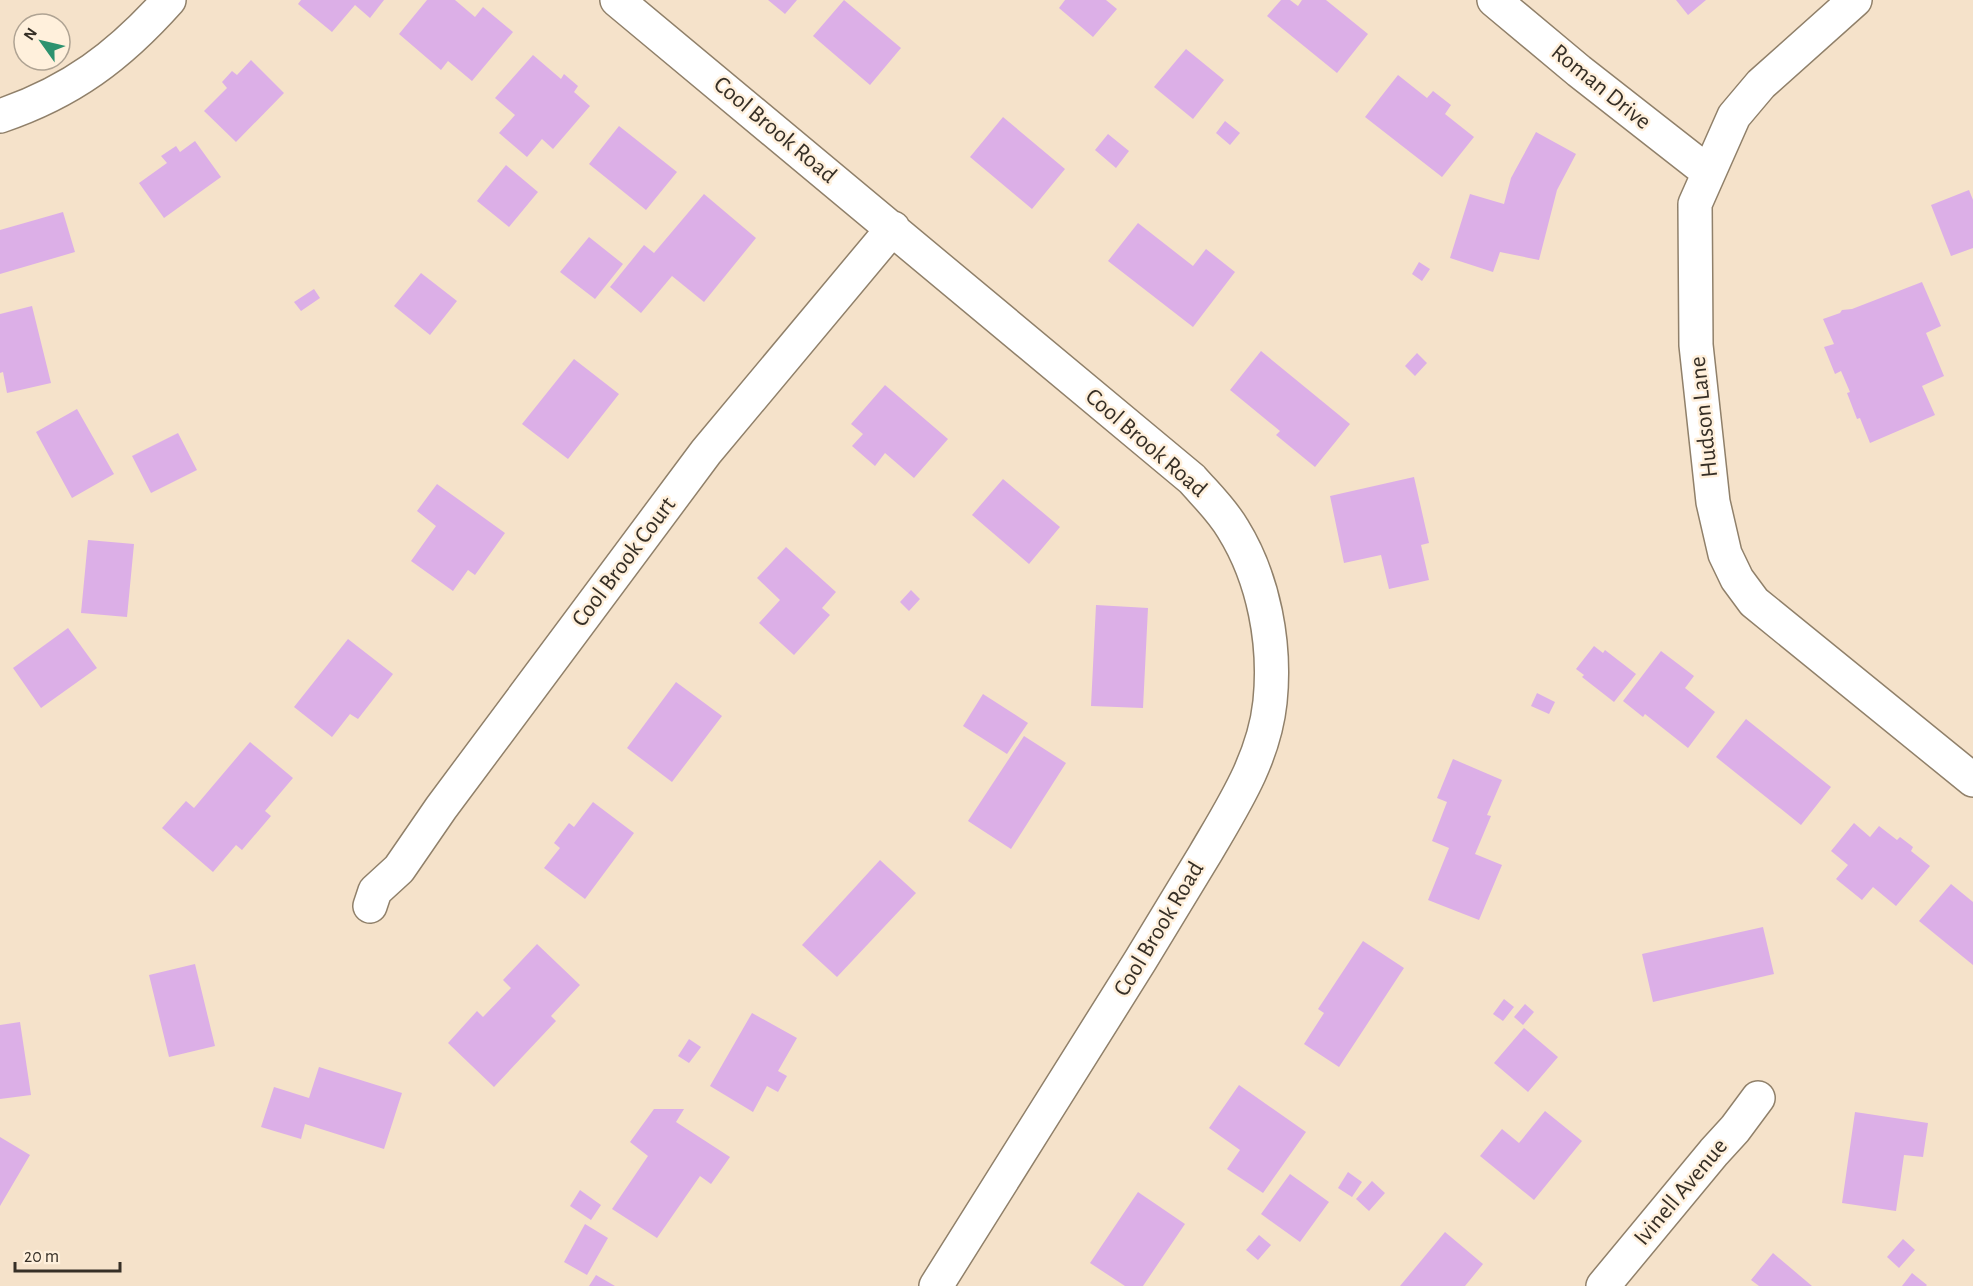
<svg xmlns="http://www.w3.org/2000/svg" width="1973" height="1286" font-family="'Alegreya Sans',sans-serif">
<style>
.building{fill:#dcafe7}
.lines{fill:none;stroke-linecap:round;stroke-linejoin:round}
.street-casing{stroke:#90806a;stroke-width:36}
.street{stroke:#fff;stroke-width:33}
.labels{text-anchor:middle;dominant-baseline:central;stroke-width:5;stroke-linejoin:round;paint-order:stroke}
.street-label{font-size:24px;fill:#362f26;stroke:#fff0dc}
</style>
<rect width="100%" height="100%" fill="#f5e2ca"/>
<path class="building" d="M301 0H384L370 18 355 5 332 32 298 4Z
M427 0H455L475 17 483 7 513 32 472 81 448 61 441 70 399 34Z
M768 0H797L785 14Z
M844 0 901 48 870 85 813 36Z
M1065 0H1106L1117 9 1093 37 1059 8Z
M1281 0H1290L1298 6 1302 0H1326L1368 34 1337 73 1267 16Z
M1676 0H1706L1688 15Z
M1186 49 1224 80 1193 119 1154 87Z
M533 55 561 79 564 74 578 86 574 92 590 106 553 149 542 139 527 157 499 133 515 115 495 98Z
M251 60 284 93 236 142 204 111 227 88 222 82 232 71 237 75Z
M1398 75 1427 98 1433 91 1451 105 1445 114 1474 137 1442 177 1365 117Z
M1003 117 1065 169 1032 209 970 157Z
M1225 121 1240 133 1230 145 1216 133Z
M619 126 677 172 646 210 589 164Z
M1536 132 1576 154 1557 190 1539 260 1500 252 1493 272 1450 258 1470 194 1504 204 1511 178Z
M1108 134 1129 151 1116 168 1095 150Z
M195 141 221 177 164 218 139 183 167 163 161 156 176 146 180 152Z
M506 165 538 192 509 227 477 201Z
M1969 190 1973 200V248L1951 256 1931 205Z
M704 194 756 238 704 302 672 276 641 313 610 287 644 245 654 253Z
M63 212 75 252 0 274V230Z
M1138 223 1193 266 1206 249 1235 272 1193 327 1108 261Z
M589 237 623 264 595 299 560 272Z
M1419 262 1430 269 1422 281 1412 274Z
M421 273 457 301 430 335 394 306Z
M1922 282 1941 326 1926 333 1944 376 1922 386 1935 415 1870 443 1860 418 1857 419 1847 393 1850 392 1841 371 1835 374 1824 347 1834 344 1823 319 1840 313 1842 310 1852 309Z
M314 289 320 298 301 311 294 302Z
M32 306 51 383 7 393 3 372 0 373V314Z
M1261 351 1350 424 1315 467 1276 435 1280 431 1230 390Z
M1417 353 1427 363 1415 376 1405 366Z
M574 359 619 394 568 459 522 424Z
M885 385 948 439 914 478 885 453 875 466 852 446 863 434 851 424Z
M77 409 114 474 72 498 36 432Z
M178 433 197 470 151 493 132 456Z
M1414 477 1429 543 1421 545 1429 580 1389 589 1381 555 1344 563 1330 496Z
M1003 479 1060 527 1029 564 972 515Z
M437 484 505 533 475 575 468 570 453 591 411 561 436 526 417 511Z
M88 540 134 544 127 617 81 613Z
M786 547 836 592 822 608 830 615 794 655 759 623 780 600 757 578Z
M911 590 920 599 909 611 900 602Z
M1096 605 1148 608 1143 708 1091 706Z
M68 628 97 668 41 708 13 668Z
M348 639 393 674 358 719 350 714 332 737 294 707Z
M1594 646 1603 653 1605 650 1636 674 1614 702 1582 677 1584 675 1576 669Z
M1661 651 1694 676 1685 688 1715 712 1688 748 1645 714 1643 717 1623 701Z
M676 682 722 716 672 782 627 748Z
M1537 693 1555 702 1549 714 1531 706Z
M983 694 1028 723 1007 754 963 726Z
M1746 719 1831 787 1801 825 1716 757Z
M1024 736 1066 763 1011 849 968 821Z
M250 742 293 778 265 811 271 816 242 850 236 845 213 872 162 828 186 801 194 808Z
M1453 759 1502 780 1487 815 1491 816 1475 854 1502 865 1479 920 1428 900 1449 848 1432 841 1447 802 1437 798Z
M593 802 634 833 585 899 544 868 560 848 554 843 569 823 574 827Z
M1854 823 1870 837 1879 826 1897 840 1900 837 1913 847 1911 851 1930 866 1896 906 1873 887 1862 900 1836 879 1848 865 1831 851Z
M880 860 916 893 837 977 802 945Z
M1951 884 1973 902V965L1919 921Z
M1763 927 1774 974 1653 1002 1642 954Z
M1363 941 1404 968 1339 1067 1304 1044 1324 1013 1318 1009Z
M537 944 580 985 551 1016 556 1021 494 1087 448 1043 477 1011 483 1017 511 988 503 980Z
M195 964 215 1046 169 1057 149 975Z
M1504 999 1514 1007 1503 1021 1493 1014Z
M1525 1004 1534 1012 1523 1025 1514 1017Z
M752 1013 797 1038 778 1071 787 1076 778 1092 767 1086 753 1112 710 1086Z
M20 1022 31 1095 0 1099V1025Z
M1524 1028 1558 1057 1528 1092 1494 1063Z
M689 1039 701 1047 689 1063 678 1056Z
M319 1067 402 1093 384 1149 305 1124 301 1139 261 1127 274 1087 309 1098Z
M1239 1085 1306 1132 1263 1193 1227 1169 1240 1150 1209 1128Z
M654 1109H684L676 1122 730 1157 711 1184 700 1176 657 1238 612 1209 648 1156 630 1142Z
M1545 1111 1582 1141 1534 1200 1480 1156 1502 1129 1519 1143Z
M1855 1112 1928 1123 1923 1157 1904 1155 1896 1211 1842 1203Z
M0 1137 30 1155 0 1206Z
M1348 1172 1362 1182 1352 1197 1338 1188Z
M1290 1174 1329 1202 1300 1242 1261 1214Z
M1372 1181 1385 1193 1369 1211 1356 1199Z
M580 1190 601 1205 591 1220 570 1206Z
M1138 1192 1185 1224 1143 1286H1125L1090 1263Z
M585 1224 608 1238 587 1275 564 1262Z
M1445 1232 1483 1264 1465 1286H1400Z
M1259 1235 1271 1245 1258 1260 1246 1250Z
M1903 1239 1915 1250 1899 1268 1887 1257Z
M1773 1253 1812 1286H1759L1751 1280Z
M1912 1273 1927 1285 1926 1286H1902Z
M596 1275 615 1286H589Z"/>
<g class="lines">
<defs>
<path id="street" d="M617 0 1192 479C1206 495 1222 510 1233 529 1264 579 1276 644 1270 702 1264 759 1233 806 1205 854 1183 890 1162 925 1140 961 1072 1069 1004 1178 936 1286
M1494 0 1579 71 1708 172
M1855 0 1761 84 1734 116 1695 204 1696 345 1713 502 1725 554 1737 579 1754 602 1973 780
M0 116C71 92 119 56 169 0
M370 906 375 891 399 869 441 808 706 452 893 228
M1603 1286 1714 1152 1735 1129 1758 1098"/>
</defs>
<use href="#street" class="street-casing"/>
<use href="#street" class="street"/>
</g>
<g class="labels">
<g class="street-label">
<text transform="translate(1601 87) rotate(39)">Roman Drive</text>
<text transform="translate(775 130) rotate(40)">Cool Brook Road</text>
<text transform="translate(1704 417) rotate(-96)">Hudson Lane</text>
<text transform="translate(1146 443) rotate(41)">Cool Brook Road</text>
<text transform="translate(624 562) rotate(-53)">Cool Brook Court</text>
<text transform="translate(1159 929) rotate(-59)">Cool Brook Road</text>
<text transform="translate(1681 1192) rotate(-50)">Ivinell Avenue</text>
</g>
</g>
<g transform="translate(42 42) rotate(304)"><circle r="28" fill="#fff0dc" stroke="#afa393" stroke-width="1.5"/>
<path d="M0-4.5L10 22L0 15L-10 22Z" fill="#2d926f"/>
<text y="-9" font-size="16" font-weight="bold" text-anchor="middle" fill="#362f26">N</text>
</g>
<path d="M15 1262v9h105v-9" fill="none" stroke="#362f26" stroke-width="3"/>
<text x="24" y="1262" font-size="18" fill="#362f26" stroke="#fff0dc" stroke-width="4.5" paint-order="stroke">20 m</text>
</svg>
